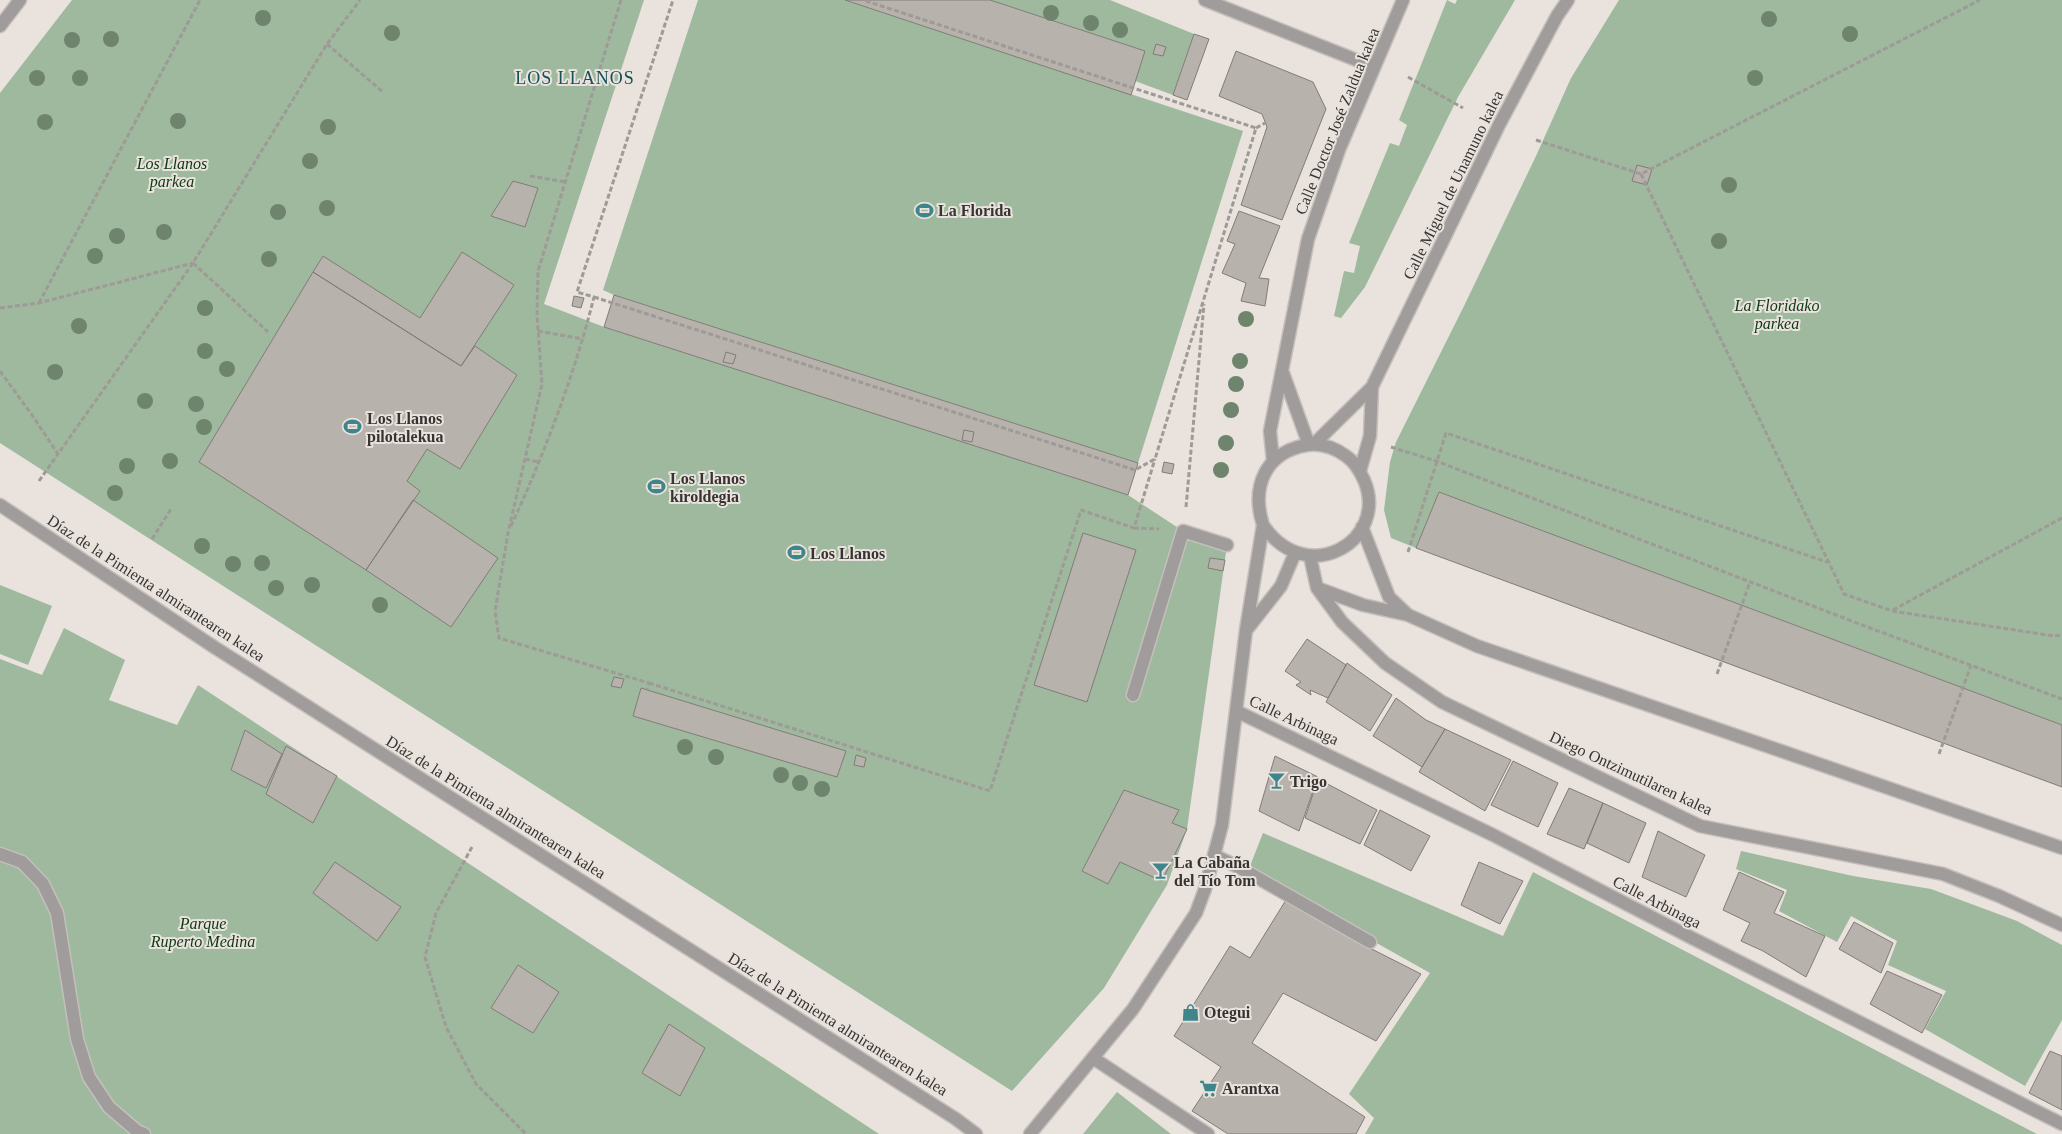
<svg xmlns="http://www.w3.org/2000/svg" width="2062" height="1134" font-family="Georgia,serif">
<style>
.green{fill:#9eb99e}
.building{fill:#b8b2ad;stroke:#827c77}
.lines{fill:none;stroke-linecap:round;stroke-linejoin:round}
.lane-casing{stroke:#c5bfbb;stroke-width:15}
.street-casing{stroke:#c5bfbb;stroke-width:15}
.path{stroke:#9e9a96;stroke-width:3;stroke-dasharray:5 2.5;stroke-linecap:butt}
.lane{stroke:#a09c9c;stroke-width:12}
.street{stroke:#a09c9c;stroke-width:12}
.tree{fill:#6e846c}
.labels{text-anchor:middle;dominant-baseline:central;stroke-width:4;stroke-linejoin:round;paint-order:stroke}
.street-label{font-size:16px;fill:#363432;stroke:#e9e2dd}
.park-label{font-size:16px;font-style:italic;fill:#0a3810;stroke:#e9e2dd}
.poi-label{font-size:16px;font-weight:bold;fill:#363432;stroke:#e9e2dd;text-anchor:start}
.neighbourhood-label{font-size:18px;letter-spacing:1px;fill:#145156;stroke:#e9e2dd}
</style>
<rect width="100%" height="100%" fill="#e9e2dd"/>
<path class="green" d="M72 0H644L544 304 604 327 1083 479 1128 495 1183 531 1227 545 1187 829 1167 885 1104 988 1012 1091 0 443V93Z
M698 0H845L1243 131 1138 463 614 295 603 290Z
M990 0H1110L1194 34 1173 95 1135 81 1145 51Z
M1447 0 1455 4 1457 0H1515L1458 97 1365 287 1341 318 1334 316 1344 271 1354 273 1360 246 1349 243 1390 143 1399 146 1407 125 1399 120Z
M1619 0H2062V725L1439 492 1416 548 1391 538 1384 510 1390 462 1396 442 1464 306 1536 156 1571 78Z
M0 585 52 606 28 665 0 654Z
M64 628 125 660 109 700 177 725 198 685 879 1134H0V659L42 675Z
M1263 833 1503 936 1533 872 2037 1134H1365L1374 1118 1349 1094 1430 973 1248 871Z
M1741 851 1853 876 1931 889 2017 921 2062 945V1020L2025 1086 1925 1029 1946 991 1888 965 1897 941 1851 916 1837 942 1779 911 1787 890 1736 869Z
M1117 1092 1171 1134H1083Z"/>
<path class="building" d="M845 0H990L1145 51 1131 95Z
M1194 34 1209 39 1187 100 1173 95Z
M1156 44 1166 47 1163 56 1153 54Z
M1236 51 1313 82 1326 109 1282 220 1241 205 1267 127 1262 114 1219 96Z
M1637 165 1652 169 1647 185 1632 181Z
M513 181 538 188 525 227 491 216Z
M1239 211 1280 226 1259 278 1269 279 1265 306 1241 301 1246 283 1222 273 1235 244 1227 241Z
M462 252 514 285 461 366 313 272 323 256 420 318Z
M313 272 461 366 475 346 517 375 460 469 427 449 407 481 420 491 366 570 199 462Z
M614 295 1138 463 1128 495 604 327Z
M574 296 584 298 581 308 572 306Z
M726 352 736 355 733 364 723 362Z
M964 430 974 432 972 442 962 440Z
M1164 462 1174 464 1172 474 1162 472Z
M1439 492 2062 725V787L1416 548Z
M413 500 498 558 451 627 366 570Z
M1083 533 1136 550 1087 702 1034 685Z
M1210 558 1225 560 1223 571 1208 568Z
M1307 639 1346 665 1328 698 1310 690 1311 695 1296 685 1301 682 1285 671Z
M1347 663 1392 695 1370 731 1326 702Z
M614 677 624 679 621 688 611 686Z
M641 688 846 751 837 777 633 716Z
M1396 698 1426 720 1445 729 1422 767 1373 736Z
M1445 729 1511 760 1485 811 1419 772Z
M245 730 282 754 266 788 231 770Z
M286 746 337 776 313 823 266 794Z
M856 755 866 758 864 767 854 765Z
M1275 756 1318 777 1299 831 1259 811Z
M1513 761 1558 783 1538 827 1491 805Z
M1318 779 1377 810 1360 844 1305 818Z
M1569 788 1603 803 1584 849 1547 834Z
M1124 790 1179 810 1172 823 1187 829 1162 881 1120 862 1108 884 1082 871Z
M1603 803 1646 823 1629 863 1587 843Z
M1380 810 1430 836 1411 871 1364 845Z
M1658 831 1705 855 1686 897 1642 877Z
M335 862 401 907 377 941 313 893Z
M1479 862 1523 881 1500 924 1461 905Z
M1739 872 1784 892 1774 913 1825 936 1806 977 1763 951 1741 941 1750 923 1723 910Z
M1286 900 1352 939 1421 974 1376 1041 1283 993 1252 1043 1365 1117 1356 1134H1228L1192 1111 1221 1067 1174 1036 1230 946 1250 958Z
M1854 922 1893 943 1881 973 1839 949Z
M518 965 559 992 533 1033 491 1008Z
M1887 971 1942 995 1922 1033 1870 1004Z
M669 1024 705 1048 680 1096 642 1073Z
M2050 1051 2062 1056V1110L2029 1093Z"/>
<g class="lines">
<defs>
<path id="lane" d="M1133 695 1183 531 1227 545
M1214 855 1242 869 1370 942
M1093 1058 1208 1134"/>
<path id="street" d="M1205 0 1374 67
M0 26 20 0
M1283 373 1309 445
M1314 444 1372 387 1499 125 1557 16 1568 0
M1273 461 1270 431 1308 239 1339 150 1403 0
M1360 471 1370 436 1372 387
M0 505 214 647 956 1119 976 1134
M1362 527 1389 597 1408 615
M1310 556 1317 588 1363 605 1408 615 1477 646 2062 848
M1317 588 1342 622 1385 663 1442 702 1700 826 1943 874 1999 896 2062 925
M1248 628 1281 586 1295 553
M1236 711 1493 835 1692 938 2062 1124
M0 854 22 862 43 884 57 913 77 1039 89 1077 109 1107 137 1131 144 1134
M1030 1134 1133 1009 1196 913 1205 889 1222 825 1246 630 1263 525C1251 487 1265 452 1307 445 1321 443 1335 448 1346 456 1355 462 1360 471 1364 480 1390 540 1307 590 1263 525"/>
</defs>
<use href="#lane" class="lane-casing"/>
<use href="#street" class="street-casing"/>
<path class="path" d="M621 0 538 271 537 315 542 384 508 533 495 611 499 638 649 683 647 689
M327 44 384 93
M1408 77 1463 108
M1256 128 1265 123
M1536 140 1641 174 1980 0
M1641 174 1844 594 1892 611 2054 636 2062 635
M530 176 566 182
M193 263 268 332
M594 297 1135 470 1155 459 1256 128 863 0
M39 303 200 0
M0 308 39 303 193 263
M538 331 583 339
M0 371 32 415 58 454 193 263 327 44 360 0
M1391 447 1436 461 1870 628 2062 699
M525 459 539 462
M39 481 58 454
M1186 507 1204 304
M511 526C544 455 575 373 594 297L577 292 673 0
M1134 528 1159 529
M152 539 171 509
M1408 552 1446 433 1827 562
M1893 610 2062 518
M1717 674 1750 582
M649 683 990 791 1081 510 1134 528 1155 459
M1939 754 1971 665
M472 847 436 913 425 957 446 1027 476 1084 526 1134"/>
<use href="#lane" class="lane"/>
<use href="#street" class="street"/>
</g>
<g class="tree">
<circle cx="1051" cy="13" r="8"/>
<circle cx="263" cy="18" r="8"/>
<circle cx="1769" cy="19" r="8"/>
<circle cx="1091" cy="23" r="8"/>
<circle cx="1120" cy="30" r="8"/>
<circle cx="392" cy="33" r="8"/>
<circle cx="1850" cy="34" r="8"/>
<circle cx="111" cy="39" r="8"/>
<circle cx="72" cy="40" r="8"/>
<circle cx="37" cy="78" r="8"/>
<circle cx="80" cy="78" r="8"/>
<circle cx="1755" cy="78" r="8"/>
<circle cx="178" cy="121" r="8"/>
<circle cx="45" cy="122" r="8"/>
<circle cx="328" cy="127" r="8"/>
<circle cx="310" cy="161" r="8"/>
<circle cx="1729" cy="185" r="8"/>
<circle cx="327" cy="208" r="8"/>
<circle cx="278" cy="212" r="8"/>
<circle cx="164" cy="232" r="8"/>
<circle cx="117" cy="236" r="8"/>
<circle cx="1719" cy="241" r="8"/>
<circle cx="95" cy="256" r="8"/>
<circle cx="269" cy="259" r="8"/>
<circle cx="205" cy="308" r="8"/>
<circle cx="1246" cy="319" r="8"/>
<circle cx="79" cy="326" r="8"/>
<circle cx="205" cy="351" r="8"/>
<circle cx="1240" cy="361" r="8"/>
<circle cx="227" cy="369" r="8"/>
<circle cx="55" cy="372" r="8"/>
<circle cx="1236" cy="384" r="8"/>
<circle cx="145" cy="401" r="8"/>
<circle cx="196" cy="404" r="8"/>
<circle cx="1231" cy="410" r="8"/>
<circle cx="204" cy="427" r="8"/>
<circle cx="1226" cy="443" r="8"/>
<circle cx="170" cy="461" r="8"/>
<circle cx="127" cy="466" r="8"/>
<circle cx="1221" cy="470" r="8"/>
<circle cx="115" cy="493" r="8"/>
<circle cx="202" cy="546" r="8"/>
<circle cx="262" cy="563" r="8"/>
<circle cx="233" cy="564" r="8"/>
<circle cx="312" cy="585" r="8"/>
<circle cx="276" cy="588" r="8"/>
<circle cx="380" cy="605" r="8"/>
<circle cx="685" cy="747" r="8"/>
<circle cx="716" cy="757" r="8"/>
<circle cx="781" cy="775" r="8"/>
<circle cx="800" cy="783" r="8"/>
<circle cx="822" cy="789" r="8"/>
</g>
<defs>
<symbol id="stadium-bare" viewBox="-9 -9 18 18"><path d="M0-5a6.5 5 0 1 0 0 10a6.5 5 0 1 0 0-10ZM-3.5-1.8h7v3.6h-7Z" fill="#3e868c" stroke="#e9e2dd" stroke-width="2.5" paint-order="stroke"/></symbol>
<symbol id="bar-bare" viewBox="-9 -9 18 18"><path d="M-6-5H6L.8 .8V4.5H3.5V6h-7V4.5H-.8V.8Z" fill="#3e868c" stroke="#e9e2dd" stroke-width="2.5" paint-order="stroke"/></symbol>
<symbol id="shop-bare" viewBox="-9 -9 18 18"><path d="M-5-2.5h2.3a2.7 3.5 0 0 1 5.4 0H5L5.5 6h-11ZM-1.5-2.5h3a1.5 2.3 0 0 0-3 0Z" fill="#3e868c" stroke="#e9e2dd" stroke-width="2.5" paint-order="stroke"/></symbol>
<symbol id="supermarket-bare" viewBox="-9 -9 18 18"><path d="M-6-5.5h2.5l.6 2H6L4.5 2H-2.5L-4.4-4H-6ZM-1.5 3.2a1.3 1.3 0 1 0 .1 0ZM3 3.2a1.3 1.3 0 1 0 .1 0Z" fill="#3e868c" stroke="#e9e2dd" stroke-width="2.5" paint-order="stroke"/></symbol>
</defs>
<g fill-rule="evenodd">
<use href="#stadium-bare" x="912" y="198" width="25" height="25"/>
<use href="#stadium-bare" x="340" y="414" width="25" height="25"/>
<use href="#stadium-bare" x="644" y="474" width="25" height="25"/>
<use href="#stadium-bare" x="784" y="540" width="25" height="25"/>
<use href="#bar-bare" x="1264" y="768" width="25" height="25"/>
<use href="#bar-bare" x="1148" y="858" width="25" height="25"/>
<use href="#shop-bare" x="1178" y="1000" width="25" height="25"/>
<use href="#supermarket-bare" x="1196" y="1076" width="25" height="25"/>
</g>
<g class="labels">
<g class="street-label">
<text transform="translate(1337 121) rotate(-68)">Calle Doctor José Zaldua kalea</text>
<text transform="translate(1453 185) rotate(-64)">Calle Miguel de Unamuno kalea</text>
<text transform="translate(156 588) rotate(33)">Díaz de la Pimienta almirantearen kalea</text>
<text transform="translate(1294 720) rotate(25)">Calle Arbinaga</text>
<text transform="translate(1631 773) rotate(25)">Diego Ontzimutilaren kalea</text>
<text transform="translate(496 807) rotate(32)">Díaz de la Pimienta almirantearen kalea</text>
<text transform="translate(1657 902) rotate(27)">Calle Arbinaga</text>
<text transform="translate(838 1024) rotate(32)">Díaz de la Pimienta almirantearen kalea</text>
</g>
<g class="park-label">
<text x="172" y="163">Los Llanos<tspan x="172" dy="18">parkea</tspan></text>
<text x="1777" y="305">La Floridako<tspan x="1777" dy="18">parkea</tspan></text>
<text x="203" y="923">Parque<tspan x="203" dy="18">Ruperto Medina</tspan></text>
</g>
<g class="poi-label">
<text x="938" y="210">La Florida</text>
<text x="367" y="418">Los Llanos<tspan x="367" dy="18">pilotalekua</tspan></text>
<text x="670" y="478">Los Llanos<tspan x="670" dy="18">kiroldegia</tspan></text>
<text x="810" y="553">Los Llanos</text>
<text x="1290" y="781">Trigo</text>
<text x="1174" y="862">La Cabaña<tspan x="1174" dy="18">del Tío Tom</tspan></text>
<text x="1204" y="1012">Otegui</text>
<text x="1222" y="1088">Arantxa</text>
</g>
<g class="neighbourhood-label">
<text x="575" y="78">LOS LLANOS</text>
</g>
</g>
</svg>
